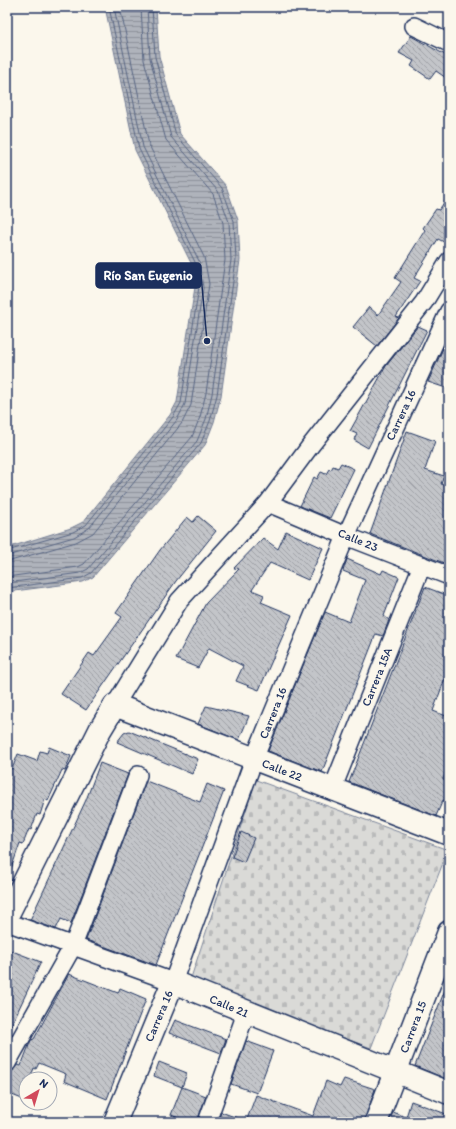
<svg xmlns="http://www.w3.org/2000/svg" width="456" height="1129" font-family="Itim,sans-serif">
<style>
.cemetery{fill:url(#cemetery-stones);stroke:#7a849a}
.water{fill:url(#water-rules);stroke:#747e96}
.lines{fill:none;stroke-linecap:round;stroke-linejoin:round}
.shore{stroke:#566483;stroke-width:1}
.building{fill:url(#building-back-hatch);stroke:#1b2f5e}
.street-casing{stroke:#1b2f5e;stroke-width:20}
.secondary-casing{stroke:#1b2f5e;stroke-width:25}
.primary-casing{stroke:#1b2f5e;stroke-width:25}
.street{stroke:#fbf7ec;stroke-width:17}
.secondary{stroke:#fbf7ec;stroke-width:22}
.primary{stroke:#fbf7ec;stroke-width:22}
.labels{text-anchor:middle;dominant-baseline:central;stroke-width:3;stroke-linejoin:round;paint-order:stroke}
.street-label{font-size:12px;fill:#1b2f5e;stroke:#fbf7ec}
.leader{fill:none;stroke:#1b2f5e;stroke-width:1.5}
.callout-dot{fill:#1b2f5e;stroke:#fbf7ec;stroke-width:1.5}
.callout{fill:#1b2f5e;stroke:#1b2f5e;stroke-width:1.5}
.callout-label{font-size:13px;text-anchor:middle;font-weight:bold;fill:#fff}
</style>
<defs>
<pattern id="cemetery-stones" width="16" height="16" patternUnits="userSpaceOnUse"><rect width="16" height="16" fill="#dadad7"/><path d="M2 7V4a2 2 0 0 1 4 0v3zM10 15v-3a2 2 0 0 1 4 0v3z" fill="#babbbb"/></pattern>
<pattern id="water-rules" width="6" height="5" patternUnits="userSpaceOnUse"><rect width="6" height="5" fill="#afb3bb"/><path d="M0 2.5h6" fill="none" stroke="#8e929b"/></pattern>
<pattern id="building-back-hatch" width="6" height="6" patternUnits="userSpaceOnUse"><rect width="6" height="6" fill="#c3c5c9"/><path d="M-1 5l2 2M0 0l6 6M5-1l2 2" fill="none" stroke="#9ea0a6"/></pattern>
</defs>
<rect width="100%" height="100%" fill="#fbf7ec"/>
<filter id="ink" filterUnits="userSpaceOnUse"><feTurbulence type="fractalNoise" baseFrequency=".025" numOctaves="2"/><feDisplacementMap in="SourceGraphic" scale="8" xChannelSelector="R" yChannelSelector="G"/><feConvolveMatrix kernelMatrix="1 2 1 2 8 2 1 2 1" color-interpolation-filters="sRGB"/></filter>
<g filter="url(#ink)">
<path class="cemetery" d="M256 780 448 850 371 1048 190 981Z"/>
<path class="water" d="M105 7H156L159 56 180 134 226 186 238 220 240 260 221 396 214 422 205 445 93 577 83 582 7 592V548L71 528 83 522 170 415 177 402 195 287 191 263 135 150Z"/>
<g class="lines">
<path class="shore" d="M7 551 73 532 86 525 173 417 181 403 199 287 195 262 139 149 109 7
M7 556 74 537 89 528 177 420 185 404 203 288 199 261 143 147 114 7
M7 562 76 542 93 533 182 423 191 405 209 284 204 257 149 145 120 7
M7 577 78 567 84 564 192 437 200 417 206 393 225 260 223 223 213 194 166 140 144 60 141 7
M7 583 80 573 88 569 197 441 206 419 212 394 231 260 229 222 218 191 171 137 150 58 147 7
M7 588 82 578 91 573 201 443 210 421 217 395 236 260 234 221 222 188 176 135 155 57 152 7"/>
</g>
<path class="building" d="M411 36 449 57V80L436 71 430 79 411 66 414 61 399 53Z
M449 195V235L444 242 438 239 414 278 420 281 396 317 399 318 377 346 353 327 369 307 378 315 401 282 395 278 425 230 423 228 436 209 439 210Z
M418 326 427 330 368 448 354 440 357 434 350 431 386 366Z
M449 335V389L428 382Z
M407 431 435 441 425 470 444 476 441 484 449 486V565L370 534Z
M341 463 354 469 330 518 300 506 314 477 317 479 321 472 326 474 329 469 331 470 333 466 338 468Z
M198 516 216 531 176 581 86 710 61 694 89 653 94 656 122 617 116 613 160 550 187 517 193 522Z
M286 531 323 548 308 580 270 563 252 590 264 595 261 602 292 615 259 690 236 681 243 666 209 648 198 668 176 659 206 603 239 569 234 568 263 538 278 549Z
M347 559 381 574 383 570 399 577 384 616 389 620 383 636 376 634 322 772 268 751 325 612 349 622 365 580 343 571Z
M425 587 449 596V668L433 711 449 717V764L443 779 449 781V802L443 800 436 816 349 782Z
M206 706 249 716 239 740 198 724Z
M129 731 198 759 192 774 117 742 124 733Z
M49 747 71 756 65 771 62 770 48 801 45 799 40 815 37 814 31 830 29 829 23 844 20 843 9 875H7V767L12 769 18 754 37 761 40 751 47 753Z
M100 763 128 774 71 923 61 919 56 929 30 920 86 800Z
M146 781 200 802 207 784 224 791 156 965 86 940Z
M241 832 254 838 244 862 232 857Z
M7 949 41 962 7 1034Z
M69 974 118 993 120 988 146 999 107 1099 64 1081 66 1074 39 1063 36 1069 34 1068 30 1079H26V1089L22 1099 7 1093V1073L12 1071 17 1065 21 1066 31 1040 34 1039Z
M448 982H449V1080L415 1066Z
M175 1020 226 1039 221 1053 169 1033Z
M246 1041 273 1051 257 1093 231 1084Z
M159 1062 187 1073 182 1087 154 1076Z
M344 1079 375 1089 364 1122H246L256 1095 313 1116 326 1081 340 1087Z
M182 1087 206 1096 197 1122H190L171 1115Z
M411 1101 449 1115V1122H389L393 1112 406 1117Z
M221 1112 243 1120V1122H218Z"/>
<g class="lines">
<defs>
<path id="street" d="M414 26 449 43
M268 503 346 536 449 576
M115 705 179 601 268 503 311 445 424 302 449 261
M332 790 422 565
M7 922 173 982 254 759 346 536 449 311
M7 1063 73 946 138 775
M207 1122 246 1013"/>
<path id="secondary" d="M376 1122 449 932"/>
<path id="primary" d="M7 916 100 730 115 705 449 834
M115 1122 173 982 449 1093"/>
</defs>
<use href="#street" class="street-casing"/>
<use href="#secondary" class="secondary-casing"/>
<use href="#primary" class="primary-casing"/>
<use href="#street" class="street"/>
<use href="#secondary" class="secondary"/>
<use href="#primary" class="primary"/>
</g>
</g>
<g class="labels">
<g class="street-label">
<text transform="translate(401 415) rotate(-65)">Carrera 16</text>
<text transform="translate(358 540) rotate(22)">Calle 23</text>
<text transform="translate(377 677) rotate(-68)">Carrera 15A</text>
<text transform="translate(273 713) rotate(-68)">Carrera 16</text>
<text transform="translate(282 770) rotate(21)">Calle 22</text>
<text transform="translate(229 1006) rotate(23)">Calle 21</text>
<text transform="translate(159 1016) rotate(-67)">Carrera 16</text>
<text transform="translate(413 1027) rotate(-69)">Carrera 15</text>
</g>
</g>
<path class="leader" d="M207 341L201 275"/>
<circle class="callout-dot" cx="207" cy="341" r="4"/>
<rect class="callout" x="96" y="263" width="105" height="25" rx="4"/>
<g class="callout-label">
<text x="148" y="280">Río San Eugenio</text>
</g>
<rect width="456" height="1129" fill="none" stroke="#fbf7ec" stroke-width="24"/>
<rect x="12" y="12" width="432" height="1105" fill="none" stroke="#1b2f5e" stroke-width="1.5" filter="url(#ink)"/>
<g transform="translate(38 1091) rotate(38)"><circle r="19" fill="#fbf7ec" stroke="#a1a7b3"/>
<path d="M0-3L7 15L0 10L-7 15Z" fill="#d1495b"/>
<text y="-6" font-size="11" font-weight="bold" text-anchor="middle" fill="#1b2f5e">N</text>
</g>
</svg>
